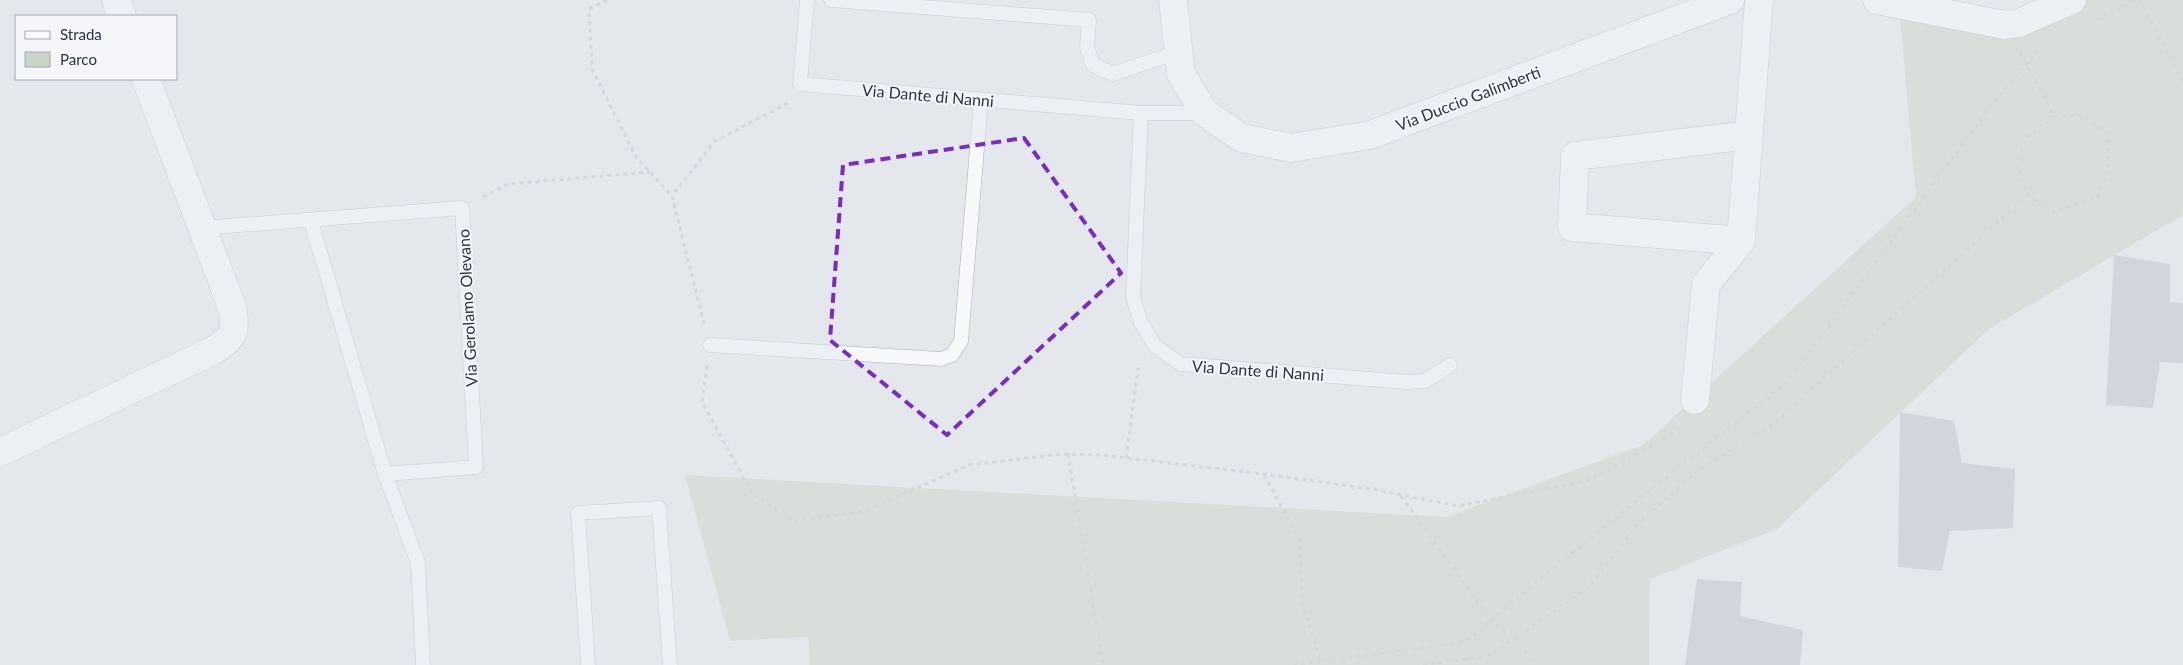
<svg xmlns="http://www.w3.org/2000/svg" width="2183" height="665" font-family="Lato,sans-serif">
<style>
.green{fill:#c9d6c5}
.building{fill:#bbc0ca}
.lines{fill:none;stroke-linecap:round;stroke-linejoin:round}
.service-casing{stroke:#a9aeb7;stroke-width:15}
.minor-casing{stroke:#a9aeb7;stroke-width:29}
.path{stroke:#c2c5cb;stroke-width:3;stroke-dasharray:4 4;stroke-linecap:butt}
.service{stroke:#f7f8fa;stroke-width:14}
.minor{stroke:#f7f8fa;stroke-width:28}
.marked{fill:none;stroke:#7b2cbf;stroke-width:4;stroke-dasharray:10 6;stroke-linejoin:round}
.labels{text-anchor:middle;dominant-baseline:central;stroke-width:4;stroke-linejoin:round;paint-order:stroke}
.street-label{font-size:16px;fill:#2b3445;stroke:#f4f6f9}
</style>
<rect width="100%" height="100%" fill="#e4e7ec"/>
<path class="green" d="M2064 0H2183V215L1989 329 1777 529 1650 579 1649 665H810L808 637 730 641 685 475 1446 517 1643 445 1916 197 1899 5 2005 25Z"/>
<path class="building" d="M2114 255 2170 264V302L2183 303V363L2160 362 2153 408 2106 405Z
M1900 412 1954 421 1962 463 2015 469 2013 528 1950 531 1942 571 1898 567Z
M1697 579 1742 582 1740 616 1803 630 1800 665H1685Z"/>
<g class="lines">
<defs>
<path id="service" d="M807 0 800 84 1141 113H1205
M831 0 1089 20 1087 47 1093 65 1113 74 1178 52
M1141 113 1133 297 1141 323 1155 346 1181 364 1406 382 1425 381 1450 365
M311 221 385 474 418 563 423 665
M201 228 462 208 476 467 385 474
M710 345 941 359 952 355 961 341 981 100
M588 665 578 513 659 508 670 665"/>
<path id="minor" d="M116 0 122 16
M1173 0 1181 74 1205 113 1242 138 1291 148 1370 135 1730 0
M1877 0 2005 25 2019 23 2072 0
M1741 241 1572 227 1575 156 1749 135
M1695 400 1706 284 1741 241 1759 0
M0 452 214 350C234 338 237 330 232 307L146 79"/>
</defs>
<use href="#service" class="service-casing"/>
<use href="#minor" class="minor-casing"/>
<path class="path" d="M607 0 589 9 592 69 636 157 672 196
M2140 0 2183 83
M2096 20 2136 0
M2020 53 2054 116 2081 115 2106 132C2109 158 2110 173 2097 197L2051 213 2028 195 2016 164 2027 137 2054 116
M483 197 508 184 650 172
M704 324 672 196 715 141 788 103
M707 366 702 402 753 495 794 521 865 511 969 465 1060 454 1102 455 1263 474 1371 489 1458 506 1590 480 1676 432 1679 426
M1068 454 1103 665
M1126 458 1139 363
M1264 475 1300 540 1302 604 1321 661
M1401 496 1491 621 1516 637 1533 665
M1293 665 1465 642 1589 539 1789 380 1988 110 2041 47
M1423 665 1489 656 1589 587 1637 525 1696 472 1772 425 2028 195"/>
<use href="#service" class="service"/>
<use href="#minor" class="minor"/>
</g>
<path d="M0 0H2183V665H0ZM1024 138 1121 273 947 435 830 340 843 165Z" fill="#e4e7ec" fill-opacity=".55" fill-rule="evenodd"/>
<path class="marked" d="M1024 138 1121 273 947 435 830 340 843 165Z"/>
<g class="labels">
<g class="street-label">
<text transform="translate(928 95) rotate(5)">Via Dante di Nanni</text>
<text transform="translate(1468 98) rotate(-21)">Via Duccio Galimberti</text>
<text transform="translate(467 308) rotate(-93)">Via Gerolamo Olevano</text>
<text transform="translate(1258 370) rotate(4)">Via Dante di Nanni</text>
</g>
</g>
<rect x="15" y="15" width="162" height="65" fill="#f4f6f9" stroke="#a4a8b1"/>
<rect x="25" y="31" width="25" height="8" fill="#f7f8fa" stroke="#a4a8b1"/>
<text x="60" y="40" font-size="15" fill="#2b3445">Strada</text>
<rect x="25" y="52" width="25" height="15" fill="#c9d6c5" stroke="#a4a8b1"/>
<text x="60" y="65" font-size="15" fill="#2b3445">Parco</text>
</svg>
